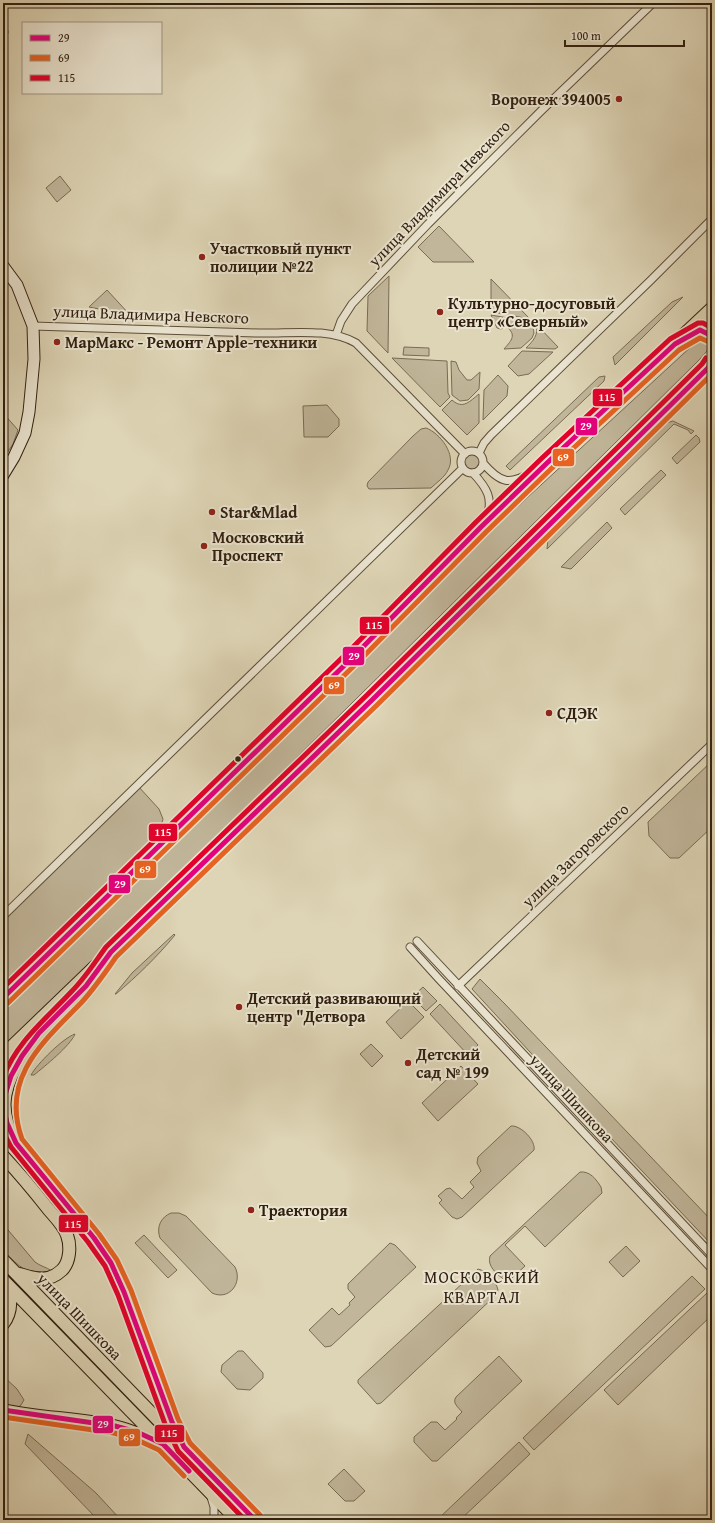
<svg xmlns="http://www.w3.org/2000/svg" width="715" height="1523" font-family="'Gentium Book Plus',serif">
<style>
.green{fill:#c1b69a;stroke:#796b54}
.lines{fill:none;stroke-linecap:round;stroke-linejoin:round}
.street-casing{stroke:#5c4d39;stroke-width:9}
.secondary-casing{stroke:#31200f;stroke-width:13}
.primary-casing{stroke:#31200f;stroke-width:14}
.street{stroke:#eae4d0;stroke-width:7}
.secondary{stroke:#eae4d0;stroke-width:11}
.primary{stroke:#ded5b6;stroke-width:12}
.bus-1-casing{stroke:#eae4d0;stroke-width:8}
.bus-2-casing{stroke:#eae4d0;stroke-width:8}
.bus-3-casing{stroke:#eae4d0;stroke-width:8}
.bus-1{stroke:#e5007d;stroke-width:5}
.bus-2{stroke:#e86221;stroke-width:5}
.bus-3{stroke:#e4002b;stroke-width:5}
.poi-dot{fill:#8f2418;stroke:#eae4d0;stroke-width:1.5}
.bus-dot{fill:#31200f;stroke:#eae4d0;stroke-width:1.5}
.labels{text-anchor:middle;dominant-baseline:central;stroke-width:4;stroke-linejoin:round;paint-order:stroke}
.poi-label{font-size:16px;font-weight:bold;fill:#31200f;stroke:#eae4d0;text-anchor:start}
.street-label{font-size:16px;fill:#31200f;stroke:#eae4d0}
.neighbourhood-label{font-size:17px;letter-spacing:1px;fill:#31200f;stroke:#eae4d0}
.line-badge{stroke:#eae4d0;stroke-width:1.5}
.badge-label{font-size:11px;text-anchor:middle;font-weight:bold;fill:#fff}
</style>
<rect width="100%" height="100%" fill="#ded5b6"/>
<filter id="stains"><feTurbulence type="fractalNoise" baseFrequency=".005" numOctaves="4"/><feColorMatrix values="0 0 0 0 .2 0 0 0 0 .09 0 0 0 0 .02 0 0 0 .5 -.17"/></filter>
<radialGradient id="worn" r=".72"><stop offset=".6" stop-color="#630" stop-opacity="0"/><stop offset="1" stop-color="#630" stop-opacity=".3"/></radialGradient>
<path class="green" d="M60 176 71 190 57 202 46 188Z
M439 226 474 262H433L418 247Z
M389 276 388 353 367 331 368 296Z
M491 279 530 319 493 312 491 310Z
M107 290 130 315 89 307Z
M683 297 615 365 613 357 672 302Z
M491 315 519 320 501 329 497 328Z
M523 321C531 322 533 326 534 333L532 338 521 348 504 349C510 342 517 336 508 328Z
M536 324 558 347 555 349 526 348C533 341 539 335 536 324Z
M702 340 709 345 707 351 699 360 3 1048V1003L491 531 694 344Z
M404 347 429 348V356L403 355Z
M522 351 553 352 529 374 518 376 508 366Z
M392 358 447 361 448 393 450 397 440 407Z
M451 361 456 362 459 370 467 380H471L480 372 479 389 468 400 460 401 452 395Z
M498 375 508 386 507 396 483 420 484 390Z
M605 376 604 381 510 470 506 466 599 377Z
M479 394V423L467 435 442 410 452 400C463 410 470 401 479 394Z
M327 405 339 419V426L328 437H304L303 406Z
M3 413 18 430 13 444 3 459Z
M673 421 694 431 691 434 688 430 674 424 547 549 548 540 616 472 666 423Z
M426 428C440 433 457 455 448 470 445 477 436 483 431 488L369 489 367 486 368 482 413 436 421 429Z
M696 435 699 438 700 442 677 464 672 458Z
M464 461a8 8 0 1 1 16 0a8 8 0 1 1-16 0Z
M661 470 666 475 625 515 620 509Z
M607 522 612 528 571 569 561 567Z
M712 761V827L679 858H670L649 836 648 822Z
M138 786 159 809 163 819 160 830 127 870 3 998V916Z
M174 934 175 935C157 957 137 976 116 994H115L132 973Z
M480 979 504 1003 712 1221V1245L541 1064 472 989Z
M423 987 437 1001 426 1011 412 997Z
M408 1001 424 1017 401 1039 386 1022Z
M440 1004 478 1045 468 1055 430 1014Z
M75 1034C70 1046 45 1066 34 1075H31C37 1064 63 1038 75 1034Z
M371 1044 383 1056 372 1067 360 1054Z
M461 1066 478 1084 438 1121 422 1103Z
M511 1126C521 1125 536 1141 534 1150L462 1217 457 1219 452 1217 439 1203 442 1200 438 1196 446 1189 450 1188 462 1199 474 1187 470 1182 481 1171 477 1163 478 1157Z
M580 1172C590 1171 596 1179 601 1187L602 1193 545 1247 525 1226 505 1245 525 1266 512 1278 506 1280 503 1279C496 1273 487 1266 490 1256Z
M171 1213H179L186 1216 235 1267C243 1283 229 1301 212 1293L160 1238C156 1227 161 1217 171 1213Z
M3 1224 35 1262C40 1266 46 1267 52 1271 24 1274 22 1269 3 1250Z
M144 1235 177 1270 168 1278 135 1243Z
M390 1243 395 1245 416 1267 331 1346 325 1347 309 1330 332 1308 339 1315 350 1305 349 1303 355 1297 348 1289V1284Z
M626 1246 640 1261 623 1277 609 1262Z
M3 1266 249 1520H242L3 1273Z
M478 1269C487 1271 496 1281 498 1290L496 1295 381 1403 377 1404 358 1383V1380Z
M692 1276 705 1289 534 1450 523 1438Z
M708 1292 712 1297V1315L618 1405 604 1390Z
M238 1351H243L263 1373V1378L250 1390 237 1389 221 1372 222 1365Z
M499 1356 522 1381 437 1461H432L414 1442V1437L431 1422H437L445 1430 457 1419 456 1418 462 1412C458 1407 452 1403 456 1397Z
M3 1376 17 1389 24 1400 21 1405 16 1409 3 1407Z
M28 1434 96 1493 121 1520H98L25 1444Z
M519 1442 530 1454 460 1520H437Z
M344 1469 365 1491 354 1501H345L328 1484Z"/>
<g class="lines">
<defs>
<path id="street" d="M3 33 4 32
M33 326C108 328 183 331 258 333 289 334 328 327 356 343L465 454
M336 335 341 321 352 304 428 224 541 111 653 3
M461 462a11 11 0 1 1 22 0a11 11 0 1 1-22 0Z
M479 453 484 443 491 435 651 280 712 219
M483 463C501 484 509 485 533 472
M473 473C487 488 494 499 486 519
M3 916 463 468
M417 941 712 1255
M410 947 438 978 712 1269
M458 986 712 744
M211 1497 214 1507V1520"/>
<path id="secondary" d="M3 266 17 285 33 326 34 359 29 412 25 433 14 457 3 475"/>
<path id="primary" d="M686 338 700 330 712 336
M86 986C71 1006 50 1021 34 1039 27 1047 22 1056 17 1065 1 1093 0 1114 16 1143L94 1238 111 1263 124 1292 172 1422 184 1447
M3 998 356 654 481 527 547 463 712 308
M3 1055 372 700 712 365
M3 1156C19 1173 34 1191 49 1210 55 1217 64 1226 67 1235 71 1246 70 1262 62 1270 47 1284 34 1278 16 1273
M3 1260 255 1520
M3 1280 237 1520
M3 1324C13 1311 11 1298 6 1283
M3 1410C40 1418 77 1418 114 1426 129 1429 143 1436 158 1442"/>
</defs>
<use href="#street" class="street-casing"/>
<use href="#secondary" class="secondary-casing"/>
<use href="#primary" class="primary-casing"/>
<use href="#street" class="street"/>
<use href="#secondary" class="secondary"/>
<use href="#primary" class="primary"/>
<defs>
<path id="bus-1" d="M3 998 356 654 481 527 547 463 675 344 700 330 712 336
M3 1410 115 1426 137 1432 163 1444 189 1471
M255 1520 184 1447 172 1422 124 1292 111 1263 94 1238 16 1143 7 1123 5 1114V1095L11 1076 22 1056 39 1033 86 986 111 952 372 700 708 368 712 361"/>
<path id="bus-2" d="M8 1003 361 659 486 532 552 468 679 350 700 338 709 342
M3 1417 114 1433 135 1439 159 1450 184 1476
M260 1515 190 1443 178 1419 131 1290 117 1260 99 1234 22 1139C0 1078 43 1042 81 1003 94 989 105 973 116 957L377 705 712 374"/>
<path id="bus-3" d="M3 988 351 649 476 522 542 458 670 339 698 323H703L712 328
M3 1078C17 1041 46 1019 72 991 85 978 95 962 106 947L367 695 702 364 706 358
M3 1132 11 1147 88 1242 105 1266 118 1295 165 1424 178 1451 245 1520"/>
</defs>
<use href="#bus-1" class="bus-1-casing"/>
<use href="#bus-2" class="bus-2-casing"/>
<use href="#bus-3" class="bus-3-casing"/>
<use href="#bus-1" class="bus-1"/>
<use href="#bus-2" class="bus-2"/>
<use href="#bus-3" class="bus-3"/>
</g>
<g class="poi-dot">
<circle cx="619" cy="99" r="4"/>
<circle cx="202" cy="257" r="4"/>
<circle cx="440" cy="312" r="4"/>
<circle cx="57" cy="342" r="4"/>
<circle cx="212" cy="512" r="4"/>
<circle cx="204" cy="546" r="4"/>
<circle cx="549" cy="713" r="4"/>
<circle cx="239" cy="1007" r="4"/>
<circle cx="408" cy="1063" r="4"/>
<circle cx="251" cy="1210" r="4"/>
</g>
<circle class="bus-dot" cx="238" cy="759" r="3.5"/>
<g class="labels">
<g class="poi-label">
<text x="611" y="99" text-anchor="end">Воронеж 394005</text>
<text x="210" y="248">Участковый пункт<tspan x="210" dy="18">полиции №22</tspan></text>
<text x="448" y="303">Культурно-досуговый<tspan x="448" dy="18">центр «Северный»</tspan></text>
<text x="65" y="342">МарМакс - Ремонт Apple-техники</text>
<text x="220" y="512">Star&amp;Mlad</text>
<text x="212" y="537">Московский<tspan x="212" dy="18">Проспект</tspan></text>
<text x="557" y="713">СДЭК</text>
<text x="247" y="998">Детский развивающий<tspan x="247" dy="18">центр "Детвора</tspan></text>
<text x="416" y="1054">Детский<tspan x="416" dy="18">сад № 199</tspan></text>
<text x="259" y="1210">Траектория</text>
</g>
<g class="street-label">
<text transform="translate(439 193) rotate(-46)">улица Владимира Невского</text>
<text transform="translate(151 314) rotate(2)">улица Владимира Невского</text>
<text transform="translate(575 855) rotate(-44)">улица Загоровского</text>
<text transform="translate(572 1098) rotate(47)">улица Шишкова</text>
<text transform="translate(80 1316) rotate(46)">улица Шишкова</text>
</g>
<g class="neighbourhood-label">
<text x="482" y="1276">МОСКОВСКИЙ<tspan x="482" dy="20">КВАРТАЛ</tspan></text>
</g>
</g>
<g class="line-badge">
<rect x="592" y="388" width="31" height="19" rx="4" fill="#e4002b"/>
<rect x="575" y="417" width="23" height="19" rx="4" fill="#e5007d"/>
<rect x="552" y="448" width="23" height="19" rx="4" fill="#e86221"/>
<rect x="359" y="616" width="31" height="19" rx="4" fill="#e4002b"/>
<rect x="342" y="646" width="23" height="20" rx="4" fill="#e5007d"/>
<rect x="323" y="676" width="22" height="19" rx="4" fill="#e86221"/>
<rect x="148" y="823" width="30" height="19" rx="4" fill="#e4002b"/>
<rect x="134" y="860" width="23" height="19" rx="4" fill="#e86221"/>
<rect x="108" y="874" width="23" height="20" rx="4" fill="#e5007d"/>
<rect x="58" y="1214" width="31" height="19" rx="4" fill="#e4002b"/>
<rect x="92" y="1415" width="22" height="19" rx="4" fill="#e5007d"/>
<rect x="154" y="1424" width="31" height="19" rx="4" fill="#e4002b"/>
<rect x="118" y="1428" width="23" height="19" rx="4" fill="#e86221"/>
</g>
<g class="badge-label">
<text x="607" y="401">115</text>
<text x="586" y="430">29</text>
<text x="563" y="461">69</text>
<text x="374" y="629">115</text>
<text x="354" y="660">29</text>
<text x="334" y="689">69</text>
<text x="163" y="836">115</text>
<text x="145" y="873">69</text>
<text x="120" y="888">29</text>
<text x="73" y="1228">115</text>
<text x="103" y="1428">29</text>
<text x="169" y="1437">115</text>
<text x="129" y="1441">69</text>
</g>
<rect width="715" height="1523" fill="none" stroke="#ded5b6" stroke-width="16"/>
<rect x="4" y="4" width="707" height="1515" fill="none" stroke="#31200f" stroke-width="2"/>
<rect x="8" y="8" width="699" height="1507" fill="none" stroke="#31200f"/>
<rect x="22" y="22" width="140" height="72" fill="#eae4d0" stroke="#a09683"/>
<rect x="30" y="35" width="20" height="6" fill="#e5007d" stroke="#a09683"/>
<text x="58" y="42" font-size="12" fill="#31200f">29</text>
<rect x="30" y="55" width="20" height="6" fill="#e86221" stroke="#a09683"/>
<text x="58" y="62" font-size="12" fill="#31200f">69</text>
<rect x="30" y="75" width="20" height="6" fill="#e4002b" stroke="#a09683"/>
<text x="58" y="82" font-size="12" fill="#31200f">115</text>
<path d="M565 40v6h119v-6" fill="none" stroke="#31200f" stroke-width="2"/>
<text x="571" y="40" font-size="12" fill="#31200f" stroke="#eae4d0" stroke-width="3" paint-order="stroke">100 m</text>
<rect width="100%" height="100%" filter="url(#stains)"/>
<rect width="100%" height="100%" fill="url(#worn)"/>
</svg>
